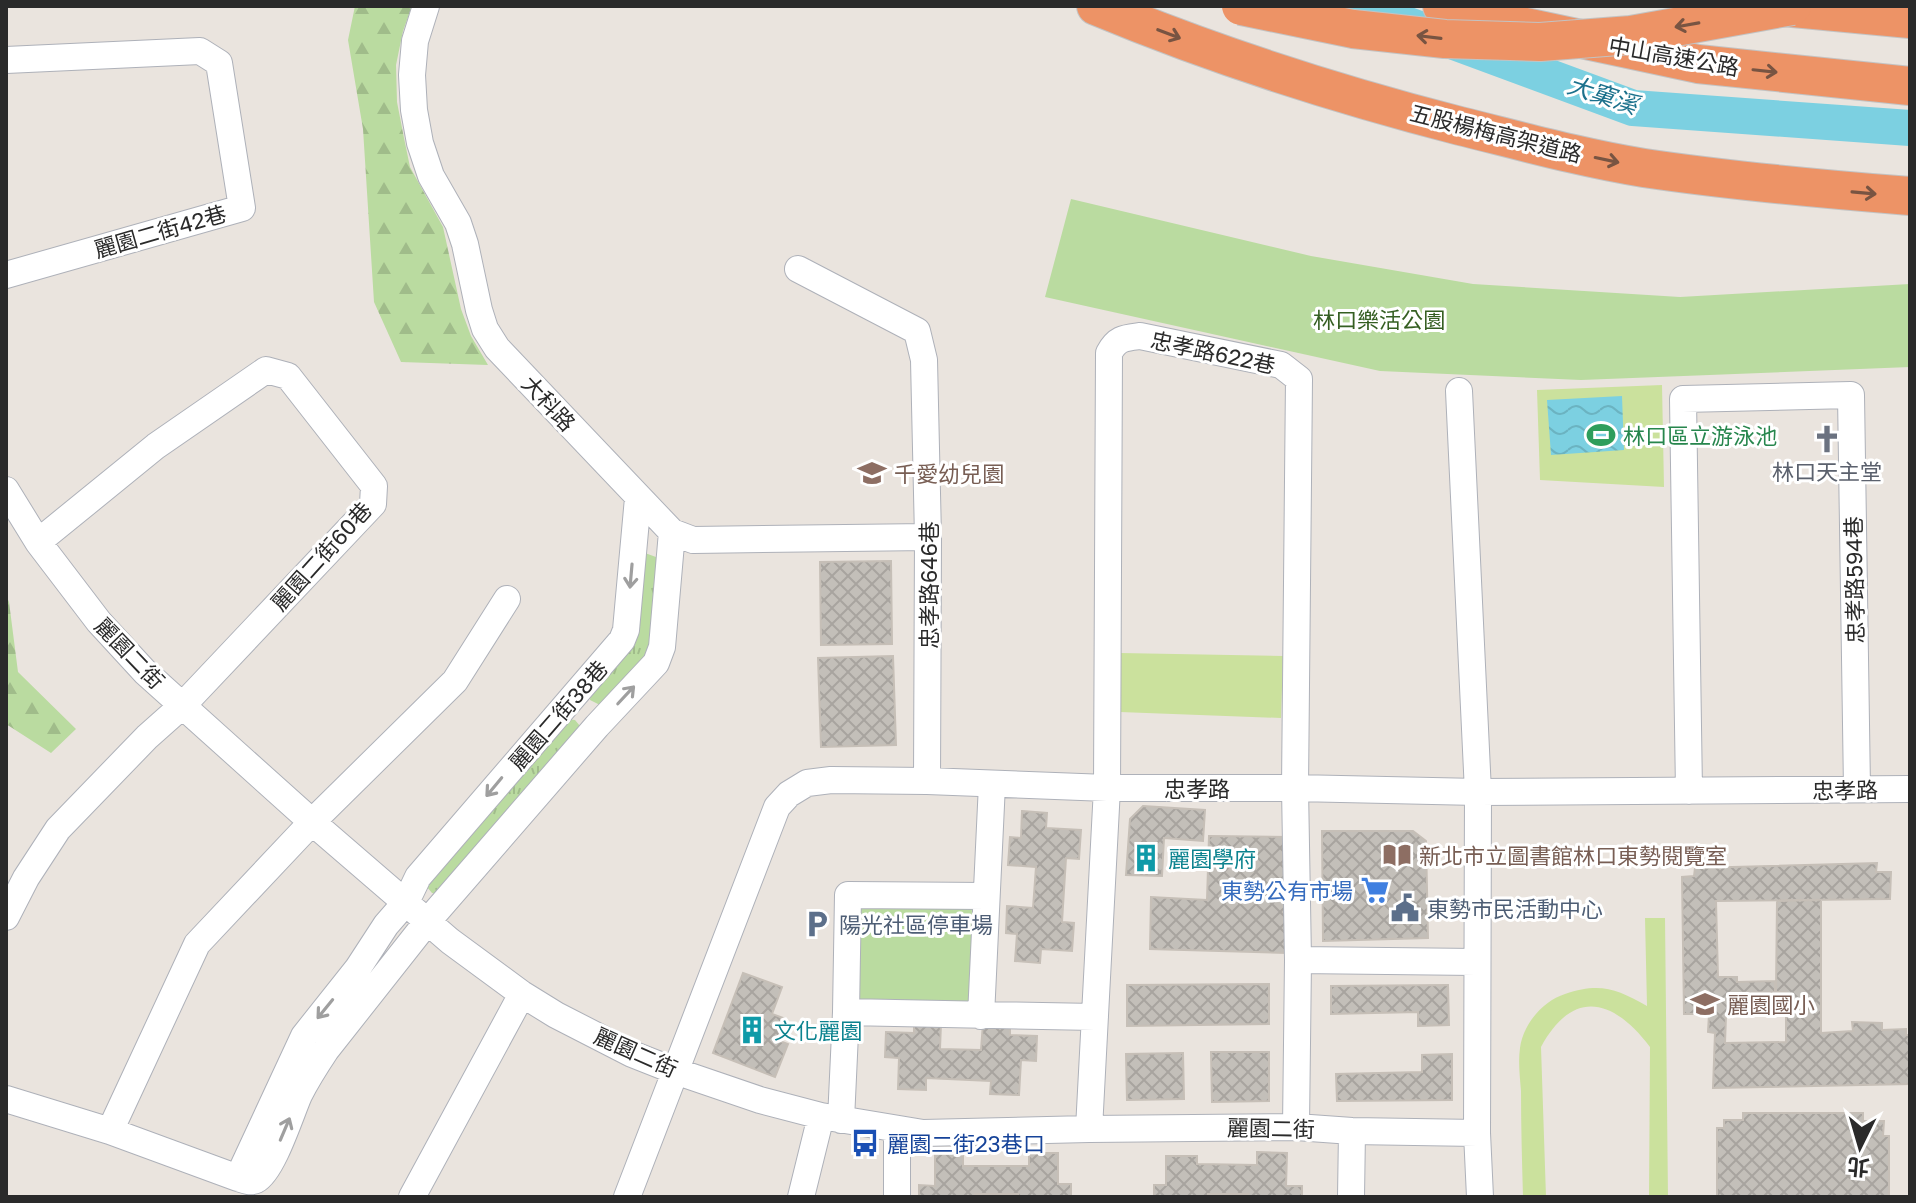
<svg xmlns="http://www.w3.org/2000/svg" width="1916" height="1203" font-family="'Golos Text','Noto Sans TC',sans-serif">
<style>
.grass{fill:url(#grass-tufts)}
.forest{fill:url(#forest-firs)}
.park{fill:#badba0}
.pitch{fill:#cbe19d}
.water{fill:url(#water-waves)}
.lines{fill:none;stroke-linecap:round;stroke-linejoin:round}
.river{stroke:#7cd0e1;stroke-width:36}
.building{fill:url(#building-cross-hatch);stroke:#c6bfb7;stroke-width:2}
.minor-casing{stroke:#aeb1b9;stroke-width:28}
.highway-casing{stroke:#c3c3c3;stroke-width:40}
.minor{stroke:#fff;stroke-width:26}
.highway{stroke:#ed9366;stroke-width:38}
.highway-bridge-casing{stroke:#c3c3c3;stroke-width:40;stroke-linecap:butt}
.highway-bridge{stroke:#ed9366;stroke-width:38}
.oneway{stroke:#785442}
.oneway2{stroke:#9f9f9f}
.labels{text-anchor:middle;dominant-baseline:central;stroke-width:6;stroke-linejoin:round;paint-order:stroke}
.street-label{font-size:22px;fill:#2a2a2a;stroke:#fff}
.park-label{font-size:22px;fill:#355f22;stroke:#fff}
.leisure-label{font-size:22px;fill:#27864d;stroke:#fff;text-anchor:start}
.worship-label{font-size:22px;fill:#5b616d;stroke:#fff}
.education-label{font-size:22px;fill:#785e54;stroke:#fff;text-anchor:start}
.culture-label{font-size:22px;fill:#0d838f;stroke:#fff;text-anchor:start}
.shop-label{font-size:22px;fill:#366cbe;stroke:#fff;text-anchor:end}
.service-label{font-size:22px;fill:#4e5e75;stroke:#fff;text-anchor:start}
.transit-label{font-size:22px;fill:#164399;stroke:#fff;text-anchor:start}
.water-label{font-size:24px;font-style:italic;fill:#1c718c;stroke:#fff}
</style>
<defs>
<pattern id="grass-tufts" width="24" height="20" patternUnits="userSpaceOnUse" patternTransform="scale(2)"><rect width="24" height="20" fill="#badba0"/><path d="M3 7l-1-3M5 7V3M7 7l1-3M15 17l-1-3M17 17v-4M19 17l1-3" fill="none" stroke="#a0bc8a"/></pattern>
<pattern id="forest-firs" width="22" height="20" patternUnits="userSpaceOnUse" patternTransform="scale(2)"><rect width="22" height="20" fill="#badba0"/><path d="M5 1l3.5 6h-7zM16 11l3.5 6h-7z" fill="#a0bc8a"/></pattern>
<pattern id="water-waves" width="16" height="10" patternUnits="userSpaceOnUse" patternTransform="scale(2)"><rect width="16" height="10" fill="#7cd0e1"/><path d="M0 5q4-4 8 0t8 0" fill="none" stroke="#6bb3c1"/></pattern>
<pattern id="building-cross-hatch" width="8" height="8" patternUnits="userSpaceOnUse" patternTransform="scale(2)"><rect width="8" height="8" fill="#c3bfb9"/><path d="M0 0l8 8M0 8l8-8" fill="none" stroke="#a8a49f"/></pattern>
</defs>
<rect width="100%" height="100%" fill="#eae4de"/>
<path class="grass" d="M645 553 656 557 662 566 649 655 600 705 590 700 591 688Z
M566 719 575 720 580 726 442 895 432 893 427 887 429 879Z"/>
<path class="forest" d="M355 6H412L403 31 396 65 397 102 404 138 410 167 443 227 461 309 471 336 488 365 401 362 374 302 363 129 348 40Z
M6 595 9 602 18 672 76 729 51 753 6 724Z"/>
<path class="park" d="M1071 199 1311 256 1473 284 1680 297 1910 284V367L1581 380 1380 371 1045 297Z
M858 902 972 904 970 1005 856 1002Z"/>
<path class="pitch" d="M1662 385 1664 487 1540 480 1537 390Z
M1120 653 1283 656 1281 718 1120 712Z
M1645 918H1665L1668 1197H1649L1650 1047C1613 998 1573 988 1541 1047L1546 1197H1523C1522 1162 1521 1127 1521 1091 1520 1078 1518 1062 1520 1048 1523 1024 1543 1001 1565 994 1600 982 1617 989 1647 1006Z"/>
<path class="water" d="M1622 396 1624 450 1551 455 1547 400Z"/>
<g class="lines">
<path class="river" d="M1357 6 1633 108 1910 128"/>
</g>
<path class="building" d="M891 561 892 644 821 645 820 562Z
M893 656 896 745 821 747 818 658Z
M1143 806 1205 810 1203 841 1164 838 1162 876 1126 875 1130 819Z
M1022 811 1047 813 1046 828 1081 830 1079 859 1066 858 1062 922 1074 923 1072 951 1041 949 1040 963 1015 961 1017 934 1006 933 1007 906 1033 908 1036 867 1008 865 1010 837 1021 838Z
M1322 831H1413L1426 841 1428 938 1323 941Z
M1209 836 1288 837 1286 953 1150 949 1151 897 1207 900Z
M1877 863 1876 872H1891L1890 899 1716 901 1718 977H1737V982L1775 981V992L1737 993 1736 1016H1726L1725 1043 1786 1042V992H1776L1777 901 1821 900V1033L1853 1031 1852 1022 1882 1023V1030L1906 1029V1035H1910V1084L1713 1088 1715 1033 1708 1032 1709 1014H1684L1682 877 1694 876 1695 868Z
M743 973 782 987 772 1014 786 1019 777 1040 788 1044 775 1077 713 1053Z
M1269 984V1024L1127 1026V985Z
M1448 985 1449 1025 1418 1026V1012L1331 1014V986Z
M914 1022 941 1023 940 1049 981 1050 983 1023 1010 1025V1035L1037 1036 1036 1061 1021 1060 1019 1095 990 1094 991 1081 926 1078V1090L898 1089 899 1058 885 1057 886 1032 914 1033Z
M1211 1052H1269V1101L1212 1102Z
M1183 1053 1184 1099 1127 1100 1126 1054Z
M1452 1054V1100L1337 1101 1336 1074 1422 1072V1055Z
M1743 1113H1863V1121H1884L1883 1136H1889V1197H1717V1128H1724V1120H1743Z
M1257 1152 1287 1153 1286 1186H1302V1197H1248V1194H1208V1197H1154V1185H1166V1156H1197V1164L1257 1165Z
M1029 1153H1058V1184H1071V1197H1018V1194H975L974 1197H919V1185L935 1186V1154H963V1166H1029Z"/>
<g class="lines">
<defs>
<path id="minor" d="M426 6 415 41 412 75 414 110 420 143 431 176 458 223 465 244 479 310 485 329 497 348 672 532 693 540 928 537
M6 60 200 51 219 63 242 208 6 275
M798 269 917 331 924 360 928 537 927 781
M1459 391 1478 792 1477 1133 1480 1197
M6 490 38 542 99 622 145 672 312 822 450 941 522 994 556 1015 632 1054 675 1071 760 1100 821 1116 923 1133 1089 1129 1296 1127 1352 1131 1477 1133
M1689 791 1683 399 1851 395 1857 789
M6 917 26 878 58 829 147 737 183 705 373 504 374 486 288 376 266 370 156 446 38 542
M1298 960 1476 962
M846 1012 1095 1017
M981 1016 992 784
M6 1099 110 1131 197 944 312 822 455 681 507 599
M841 1120 846 1012 848 895 986 896
M1089 1129 1107 788 1109 353C1117 338 1124 338 1140 336L1281 365 1299 379 1295 788 1298 960 1296 1127
M110 1131 238 1178C244 1180 250 1183 256 1180 273 1171 291 1113 299 1095 307 1079 316 1065 326 1050L427 922 597 726 656 663 662 647 672 532
M238 1178 304 1036 358 968 386 925 406 902 418 877 622 640 626 630 638 498
M412 1197 522 994
M627 1197 777 807 789 794 807 783 831 780 927 781 1107 788H1295L1478 792 1910 789
M801 1197 821 1116
M897 1197V1129
M1351 1197 1352 1131"/>
<path id="highway" d="M1096 6C1214 55 1336 94 1460 126 1521 141 1582 158 1644 168 1732 181 1821 189 1910 196
M1442 6 1469 15 1698 64 1910 86
M1771 6 1910 19"/>
</defs>
<use href="#minor" class="minor-casing"/>
<use href="#highway" class="highway-casing"/>
<use href="#minor" class="minor"/>
<use href="#highway" class="highway"/>
<defs>
<path id="highway-bridge" d="M1241 6 1353 29 1445 39 1540 42 1631 35 1792 6"/>
</defs>
<use href="#highway-bridge" class="highway-bridge-casing"/>
<use href="#highway-bridge" class="highway-bridge"/>
</g>
<defs><path id="oneway-shaft" d="M-6 0H5M1.5-3L5.5 0L1.5 3" fill="none" stroke-width="1.6" stroke-linecap="round" stroke-linejoin="round" transform="scale(2)"/></defs>
<g class="oneway">
<use href="#oneway-shaft" transform="translate(1687 25) rotate(170)"/>
<use href="#oneway-shaft" transform="translate(1169 34) rotate(21)"/>
<use href="#oneway-shaft" transform="translate(1429 37) rotate(-173)"/>
<use href="#oneway-shaft" transform="translate(1765 71) rotate(6)"/>
<use href="#oneway-shaft" transform="translate(1607 160) rotate(12)"/>
<use href="#oneway-shaft" transform="translate(1864 193) rotate(5)"/>
</g>
<g class="oneway2">
<use href="#oneway-shaft" transform="translate(631 576) rotate(95)"/>
<use href="#oneway-shaft" transform="translate(626 695) rotate(-47)"/>
<use href="#oneway-shaft" transform="translate(494 787) rotate(130)"/>
<use href="#oneway-shaft" transform="translate(325 1009) rotate(129)"/>
<use href="#oneway-shaft" transform="translate(285 1129) rotate(-67)"/>
</g>
<defs>
<symbol id="stadium-bare" viewBox="-9 -9 18 18"><path d="M0-5a6.5 5 0 1 0 0 10a6.5 5 0 1 0 0-10ZM-3.5-1.8h7v3.6h-7Z" fill="#2e9e5b" stroke="#fff" stroke-width="2.5" paint-order="stroke"/></symbol>
<symbol id="church-bare" viewBox="-9 -9 18 18"><path d="M-1.2-6h2.4v3.5h3.3v2.4h-3.3V6h-2.4V-.1h-3.3v-2.4h3.3Z" fill="#6b7280" stroke="#fff" stroke-width="2.5" paint-order="stroke"/></symbol>
<symbol id="school-bare" viewBox="-9 -9 18 18"><path d="M0-5L7-2L0 1L-7-2ZM-4 1L0 2.5L4 1V4Q0 6-4 4Z" fill="#8d6e63" stroke="#fff" stroke-width="2.5" paint-order="stroke"/></symbol>
<symbol id="library-bare" viewBox="-9 -9 18 18"><path d="M-6-4Q-3-5.5-.7-3.5V5Q-3 3-6 4ZM6-4Q3-5.5 .7-3.5V5Q3 3 6 4Z" fill="#8d6e63" stroke="#fff" stroke-width="2.5" paint-order="stroke"/></symbol>
<symbol id="building-bare" viewBox="-9 -9 18 18"><path d="M-4-6H4V6H1V3H-1V6H-4ZM-2.5-4.3h1.7v1.8h-1.7ZM.8-4.3h1.7v1.8H.8ZM-2.5-1h1.7V.8h-1.7ZM.8-1h1.7V.8H.8Z" fill="#0f9aa8" stroke="#fff" stroke-width="2.5" paint-order="stroke"/></symbol>
<symbol id="supermarket-bare" viewBox="-9 -9 18 18"><path d="M-6-5.5h2.5l.6 2H6L4.5 2H-2.5L-4.4-4H-6ZM-1.5 3.2a1.3 1.3 0 1 0 .1 0ZM3 3.2a1.3 1.3 0 1 0 .1 0Z" fill="#3f7fe0" stroke="#fff" stroke-width="2.5" paint-order="stroke"/></symbol>
<symbol id="civic-bare" viewBox="-9 -9 18 18"><path d="M-.6-6.5H3V-4.5H.6V-3L4-1V1h2V6H-6V1h2V-1L-.6-3ZM-1.2 2.5V6h2.4V2.5Z" fill="#5c6f8a" stroke="#fff" stroke-width="2.5" paint-order="stroke"/></symbol>
<symbol id="parking-bare" viewBox="-9 -9 18 18"><path d="M-3.5-5.5H1a3.5 3.5 0 0 1 0 7H-1V5.5H-3.5ZM-1-3.4V-.6H.8a1.4 1.4 0 0 0 0-2.8Z" fill="#5c6f8a" stroke="#fff" stroke-width="2.5" paint-order="stroke"/></symbol>
<symbol id="bus-bare" viewBox="-9 -9 18 18"><path d="M-5-6H5V4H4V6H2V4H-2V6H-4V4H-5ZM-3.5-4V0h7V-4ZM-3.5 1.2v1.5H-2V1.2ZM2 1.2v1.5H3.5V1.2Z" fill="#1a4fb4" stroke="#fff" stroke-width="2.5" paint-order="stroke"/></symbol>
</defs>
<g fill-rule="evenodd">
<use href="#stadium-bare" x="1581" y="415" width="40" height="40"/>
<use href="#church-bare" x="1807" y="419" width="40" height="40"/>
<use href="#school-bare" x="852" y="453" width="40" height="40"/>
<use href="#library-bare" x="1377" y="835" width="40" height="40"/>
<use href="#building-bare" x="1126" y="838" width="40" height="40"/>
<use href="#supermarket-bare" x="1355" y="870" width="40" height="40"/>
<use href="#civic-bare" x="1385" y="888" width="40" height="40"/>
<use href="#parking-bare" x="797" y="904" width="40" height="40"/>
<use href="#school-bare" x="1685" y="984" width="40" height="40"/>
<use href="#building-bare" x="732" y="1010" width="40" height="40"/>
<use href="#bus-bare" x="845" y="1123" width="40" height="40"/>
</g>
<g class="labels">
<g class="street-label">
<text transform="translate(1674 56) rotate(10)">中山高速公路</text>
<text transform="translate(1496 133) rotate(14)">五股楊梅高架道路</text>
<text transform="translate(160 231) rotate(-16)">麗園二街42巷</text>
<text transform="translate(1213 352) rotate(12)">忠孝路622巷</text>
<text transform="translate(549 403) rotate(47)">大科路</text>
<text transform="translate(321 556) rotate(-48)">麗園二街60巷</text>
<text transform="translate(1854 580) rotate(-91)">忠孝路594巷</text>
<text transform="translate(928 585) rotate(-90)">忠孝路646巷</text>
<text transform="translate(130 653) rotate(46)">麗園二街</text>
<text transform="translate(558 715) rotate(-49)">麗園二街38巷</text>
<text x="1197" y="788">忠孝路</text>
<text transform="translate(1845 790) rotate(-1)">忠孝路</text>
<text transform="translate(636 1052) rotate(24)">麗園二街</text>
<text transform="translate(1271 1128) rotate(1)">麗園二街</text>
</g>
<g class="park-label">
<text x="1379" y="319">林口樂活公園</text>
</g>
<g class="leisure-label">
<text x="1623" y="435">林口區立游泳池</text>
</g>
<g class="worship-label">
<text x="1827" y="471">林口天主堂</text>
</g>
<g class="education-label">
<text x="894" y="473">千愛幼兒園</text>
<text x="1419" y="855">新北市立圖書館林口東勢閱覽室</text>
<text x="1727" y="1004">麗園國小</text>
</g>
<g class="culture-label">
<text x="1168" y="858">麗園學府</text>
<text x="774" y="1030">文化麗園</text>
</g>
<g class="shop-label">
<text x="1353" y="890">東勢公有市場</text>
</g>
<g class="service-label">
<text x="1427" y="908">東勢市民活動中心</text>
<text x="839" y="924">陽光社區停車場</text>
</g>
<g class="transit-label">
<text x="887" y="1143">麗園二街23巷口</text>
</g>
<g class="water-label">
<text transform="translate(1603 94) rotate(18)">大窠溪</text>
</g>
</g>
<rect width="1916" height="1203" fill="none" stroke="#2a2a2a" stroke-width="16"/>
<g transform="translate(1860 1147) rotate(185)" stroke="#ffffff" stroke-width="6" paint-order="stroke">
<path d="M0-6L14 30L0 20L-14 30Z" fill="#2a2a2a"/>
<text y="-12" font-size="22" font-weight="bold" text-anchor="middle" fill="#2a2a2a">北</text>
</g>
</svg>
